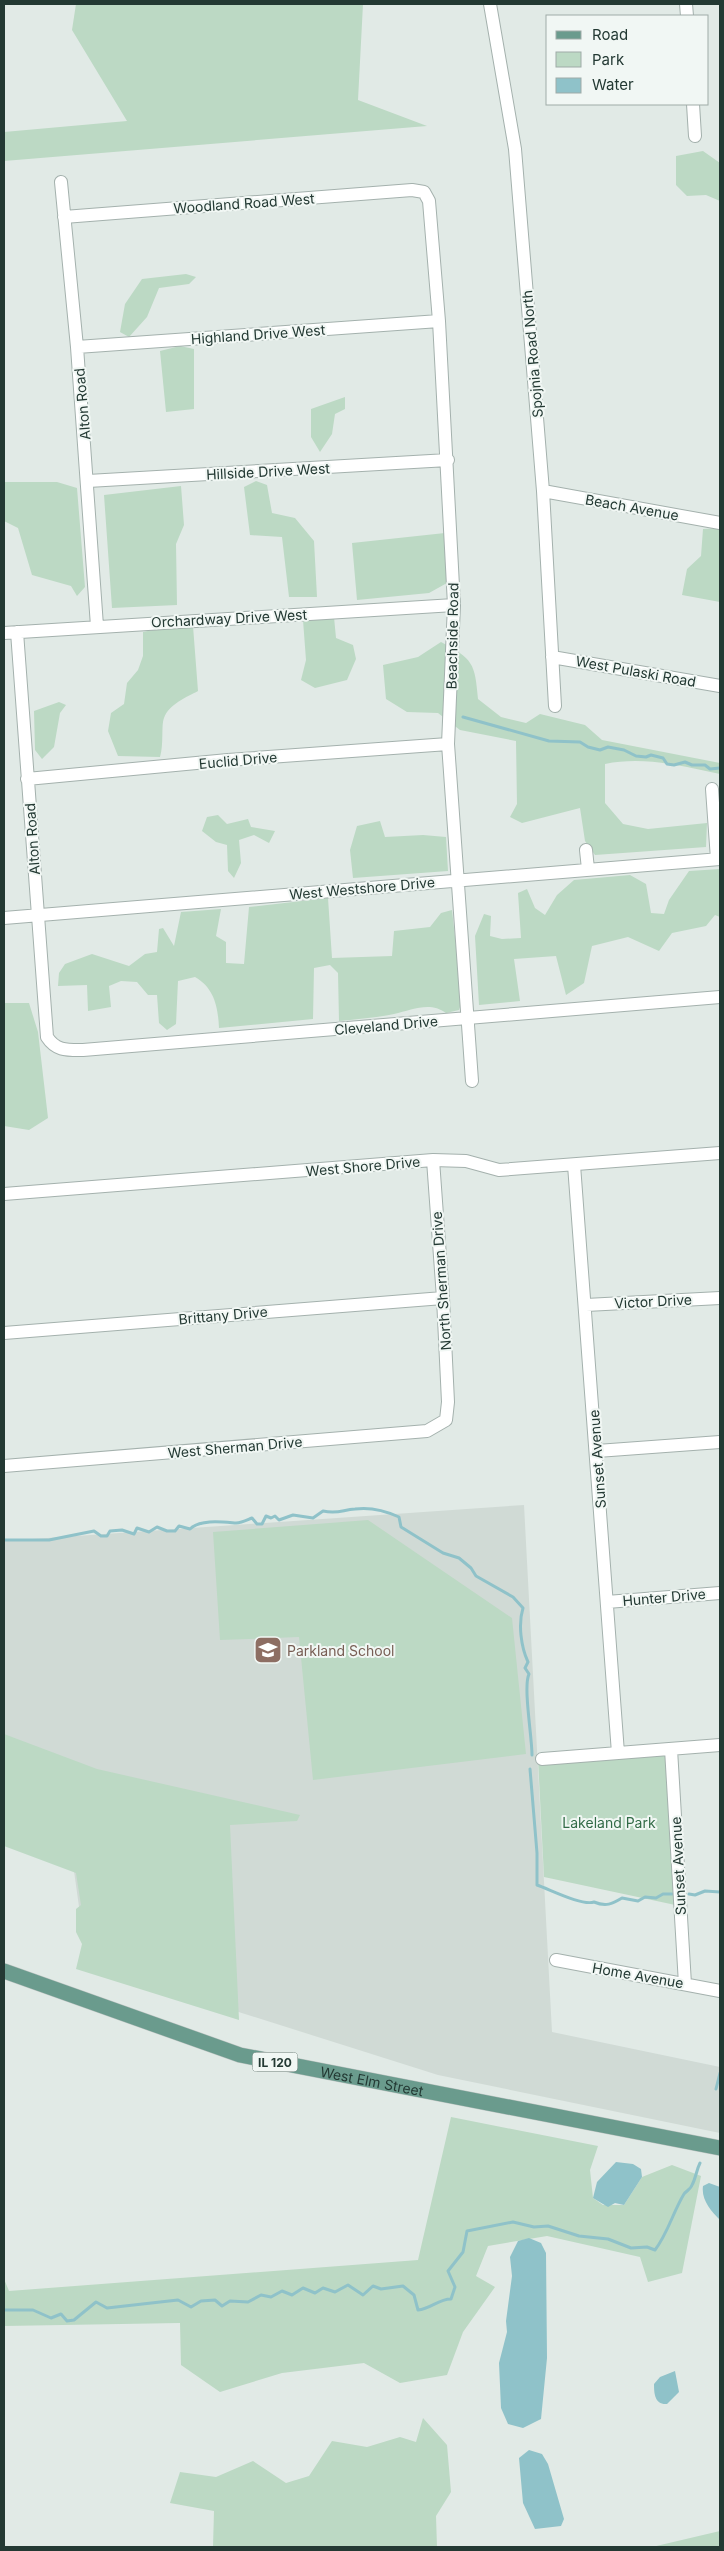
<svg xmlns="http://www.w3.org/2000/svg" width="724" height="2551" font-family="Inter,sans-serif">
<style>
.built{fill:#d0dad5}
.green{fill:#bcd9c4}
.water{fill:#8fc2c9}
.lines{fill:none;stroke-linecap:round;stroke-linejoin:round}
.stream{stroke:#8fc2c9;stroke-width:3}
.minor-casing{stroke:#a4b1ad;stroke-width:14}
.major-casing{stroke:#bdc4c2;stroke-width:16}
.minor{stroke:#fff;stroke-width:12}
.major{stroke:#6a9b8d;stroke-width:15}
.labels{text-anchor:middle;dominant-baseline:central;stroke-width:4;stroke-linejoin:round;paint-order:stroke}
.shield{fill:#f1f7f4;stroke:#61726d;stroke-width:1}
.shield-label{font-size:12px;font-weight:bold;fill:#233933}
.street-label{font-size:14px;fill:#233933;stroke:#f1f7f4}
.education-label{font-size:14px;fill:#785e54;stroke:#f1f7f4;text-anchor:start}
.park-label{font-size:14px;fill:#326b47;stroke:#f1f7f4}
</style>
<rect width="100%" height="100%" fill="#e1eae6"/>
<path class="built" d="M524 1505 552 2032 720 2067V2133L438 2075 87 1964 74 1871 4 1842V1541Z"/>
<path class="green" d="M76 4H363L358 100 427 126 4 161V132L127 121 72 30Z
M703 151 720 163V201L706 195 687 196 676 185V156Z
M186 274 196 277 189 284 159 288 147 317 129 337 120 332 125 304 142 279Z
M180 346 194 349V409L166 412 160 351Z
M345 397V409L335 414 332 434 320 452 311 437V409Z
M256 481 267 485 272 513 295 518 314 541 317 597H289L282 537 250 535 244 487Z
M4 482H57L77 488 85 587 77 596 71 586 32 575 18 528 4 521Z
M181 486 184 525 176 544 177 605 112 608 104 495Z
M720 528V602L682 595 687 569 701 556 703 529Z
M445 533 447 583 429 593 357 600 352 543Z
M334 617 336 638 353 645 356 659 347 680 315 688 301 680 306 660 303 620Z
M193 626 198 691C187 697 169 704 164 718 161 725 164 744 160 757L118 756 108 731 111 713 124 704 127 683 138 670 143 656V632L162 628Z
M441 642C473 659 475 663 478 699L501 717 526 723 540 714 585 725 602 740 720 763V774C682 766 644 756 605 764V803L623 824 648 829 707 823 706 847 595 855 585 841 580 808 522 823 510 817 517 804 516 741 460 730 438 713 407 712 386 699 383 665 418 657Z
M59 702 66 705 60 713 54 747 42 759 35 750 34 711Z
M218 815 227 824 248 819 251 827 275 831 269 843 254 835 239 840 241 863 234 878 228 871 227 845 216 842 202 831 207 817Z
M380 821 385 837 423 835 446 837 448 871 353 878 350 850 357 826Z
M720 869V917L715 915 706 926 672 933 659 951 628 937 592 946 584 983 566 995 556 956 514 959 520 1001 479 1005 475 936 484 914 491 916 490 936 502 939 521 938 518 893 527 889 535 908 545 915 557 895 574 880 630 875 646 884 651 913 664 914 669 900 689 871Z
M328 898 332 958 392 956 394 931 430 927 441 913 452 910 462 1001 459 1010 446 1013C430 1001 412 1010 394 1014 376 1018 357 1019 339 1021L338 973 330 965 314 968 313 1019 219 1028C218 1006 214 988 195 977L178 981 176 1024 167 1030 159 1023 157 995H148L137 982 121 981 109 986 111 1007 88 1011 87 985 58 986 59 973 65 964 92 954 129 966 145 954 157 952 159 929 163 928 174 946 181 912 221 909 216 936 226 942V963L244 964 249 907Z
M4 1003H29L38 1032 48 1118 29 1130 4 1126Z
M368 1520 512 1618 526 1754 313 1780 299 1637 220 1640 213 1532Z
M4 1734 97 1769 300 1815 297 1821 230 1825 239 2020 76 1969 82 1944 76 1932V1909L81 1905 76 1873 4 1846Z
M671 1749 680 1906 544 1877 538 1759Z
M451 2117 598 2146 590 2170 593 2198 603 2205H624L642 2177 672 2165 701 2176 682 2273 648 2282 640 2257 547 2236 488 2246 476 2276 495 2287 463 2332 447 2375 400 2383 364 2363 282 2373 220 2392 181 2365 180 2323 4 2326V2279L9 2291 418 2260Z
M423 2418 447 2445 451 2492 436 2516 437 2547H213L214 2511 170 2503 180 2472 216 2477 253 2461 286 2483 309 2476 332 2441 367 2447 400 2437 416 2442Z
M720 2531V2547H652Z"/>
<path class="water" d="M616 2162 633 2164 641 2169 642 2177 624 2205 615 2203 608 2207 593 2198 597 2182Z
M709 2183 720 2187V2220C711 2211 701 2200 703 2186Z
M529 2238 541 2243 546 2253 547 2358 541 2419 523 2428 508 2424 501 2408 499 2363 507 2332 506 2321 512 2276 510 2257 518 2241Z
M675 2371 679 2392 667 2404C655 2405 654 2394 654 2384L660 2377Z
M529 2450 542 2454 548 2464 564 2519 561 2526 535 2529 523 2503 519 2458Z"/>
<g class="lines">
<path class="stream" d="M463 717 549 741 580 742 588 747 600 750 608 747 624 750 636 756 646 757 651 755 663 758 667 764 674 765 685 762 692 765H705L710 769 720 768
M4 1540H49L94 1531 101 1536H107L110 1531 122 1530 134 1534 137 1528 149 1532 157 1527 167 1531H175L179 1526 190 1529C200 1519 223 1522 236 1523 242 1523 247 1520 252 1518L257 1524H262L266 1516 271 1518 275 1516 279 1520 293 1515 313 1518 323 1511C338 1514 342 1510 355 1509 370 1507 386 1511 399 1517L401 1527 443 1553 459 1558 471 1568 476 1576 513 1597 523 1608C518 1624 521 1647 528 1662L525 1668 529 1674C523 1687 532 1736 532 1755
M530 1769 537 1853V1885C551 1890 582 1906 594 1902 606 1907 612 1904 622 1898L638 1901 645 1897 656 1898 663 1894H672
M689 1894 695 1895 705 1891 720 1892
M716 2089 720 2073
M4 2310H33L51 2318 61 2314 67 2321 74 2320 96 2302 107 2308 178 2300 191 2307 201 2301 215 2300 222 2306 230 2301 248 2302 261 2295 271 2297 282 2291 292 2295 303 2288 315 2293 323 2288 335 2292 348 2285 363 2295 373 2286 381 2289 403 2286 414 2295 418 2310C431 2309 438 2299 451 2299L455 2287 448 2271 463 2252 467 2231 513 2222 534 2227 548 2226 579 2236 608 2239 631 2248 647 2247 655 2250C668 2233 673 2212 684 2194 686 2191 691 2189 692 2185 696 2178 696 2171 700 2163"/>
<defs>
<path id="minor" d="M490 4 515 149 543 491 555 706
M686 4 687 16
M693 104 695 136
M61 182 77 347 97 626
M64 217 412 190 424 192 429 201 439 321 454 605 448 744 472 1081
M77 347 439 321
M88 481 448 460
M543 491 720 523
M17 632 47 1037C56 1051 67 1050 83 1050L720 997
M4 633 454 605
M552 657 720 686
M27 779 228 760 448 744
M712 789 717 859
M586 850 588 869
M4 918 720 859
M574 1165 618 1753
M4 1194 433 1160 466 1161 499 1170 720 1153
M586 1305 720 1298
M4 1333 443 1298
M597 1451 720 1442
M4 1466 427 1431 446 1420 448 1402 443 1298 433 1160
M607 1602 720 1593
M671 1749 685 1984
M542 1759 720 1745
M556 1960 720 1991"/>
<g id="major">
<path id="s1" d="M4 1971 240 2055 720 2148"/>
</g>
</defs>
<use href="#minor" class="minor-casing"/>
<use href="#major" class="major-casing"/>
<use href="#minor" class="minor"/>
<use href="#major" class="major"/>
</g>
<defs>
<symbol id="school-square" viewBox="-11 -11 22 22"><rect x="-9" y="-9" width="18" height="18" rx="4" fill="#8d6e63" stroke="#f1f7f4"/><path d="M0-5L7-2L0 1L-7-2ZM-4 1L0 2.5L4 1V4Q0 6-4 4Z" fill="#fff"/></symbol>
</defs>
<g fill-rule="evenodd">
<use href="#school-square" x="252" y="1634" width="32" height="32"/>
</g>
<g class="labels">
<rect class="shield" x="252.5" y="2052.5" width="45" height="19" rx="4"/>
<g class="shield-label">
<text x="275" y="2062">IL 120</text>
</g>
<g class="street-label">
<text transform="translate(244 203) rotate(-4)">Woodland Road West</text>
<text transform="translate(258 334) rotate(-4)">Highland Drive West</text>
<text transform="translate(532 354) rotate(-95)">Spojnia Road North</text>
<text transform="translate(82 404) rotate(-95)">Alton Road</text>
<text transform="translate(268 471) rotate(-3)">Hillside Drive West</text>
<text transform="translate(632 507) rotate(10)">Beach Avenue</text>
<text transform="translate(229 618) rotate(-3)">Orchardway Drive West</text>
<text transform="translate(452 636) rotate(-89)">Beachside Road</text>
<text transform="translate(636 671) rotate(10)">West Pulaski Road</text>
<text transform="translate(238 760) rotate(-5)">Euclid Drive</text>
<text transform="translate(32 839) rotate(-94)">Alton Road</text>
<text transform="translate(362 888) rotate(-5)">West Westshore Drive</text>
<text transform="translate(386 1025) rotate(-5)">Cleveland Drive</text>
<text transform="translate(363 1166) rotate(-5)">West Shore Drive</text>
<text transform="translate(441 1281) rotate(-94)">North Sherman Drive</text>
<text transform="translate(653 1301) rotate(-3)">Victor Drive</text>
<text transform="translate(223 1315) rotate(-5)">Brittany Drive</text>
<text transform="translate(235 1447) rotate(-5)">West Sherman Drive</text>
<text transform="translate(597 1459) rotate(-94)">Sunset Avenue</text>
<text transform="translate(664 1597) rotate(-5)">Hunter Drive</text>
<text transform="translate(678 1866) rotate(-93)">Sunset Avenue</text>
<text transform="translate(638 1975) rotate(10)">Home Avenue</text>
<text stroke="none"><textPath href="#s1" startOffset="385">West Elm Street</textPath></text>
</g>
<g class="education-label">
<text x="287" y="1650">Parkland School</text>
</g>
<g class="park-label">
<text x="609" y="1822">Lakeland Park</text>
</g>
</g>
<rect width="724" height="2551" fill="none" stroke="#233933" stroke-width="10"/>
<rect x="546" y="15" width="162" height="90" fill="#f1f7f4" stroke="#9faba7"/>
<rect x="556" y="31" width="25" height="8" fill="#6a9b8d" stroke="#9faba7"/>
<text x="592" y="40" font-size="15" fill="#233933">Road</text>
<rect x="556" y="52" width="25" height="15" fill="#bcd9c4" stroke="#9faba7"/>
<text x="592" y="65" font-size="15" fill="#233933">Park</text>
<rect x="556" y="78" width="25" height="15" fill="#8fc2c9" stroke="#9faba7"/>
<text x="592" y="90" font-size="15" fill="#233933">Water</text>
</svg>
